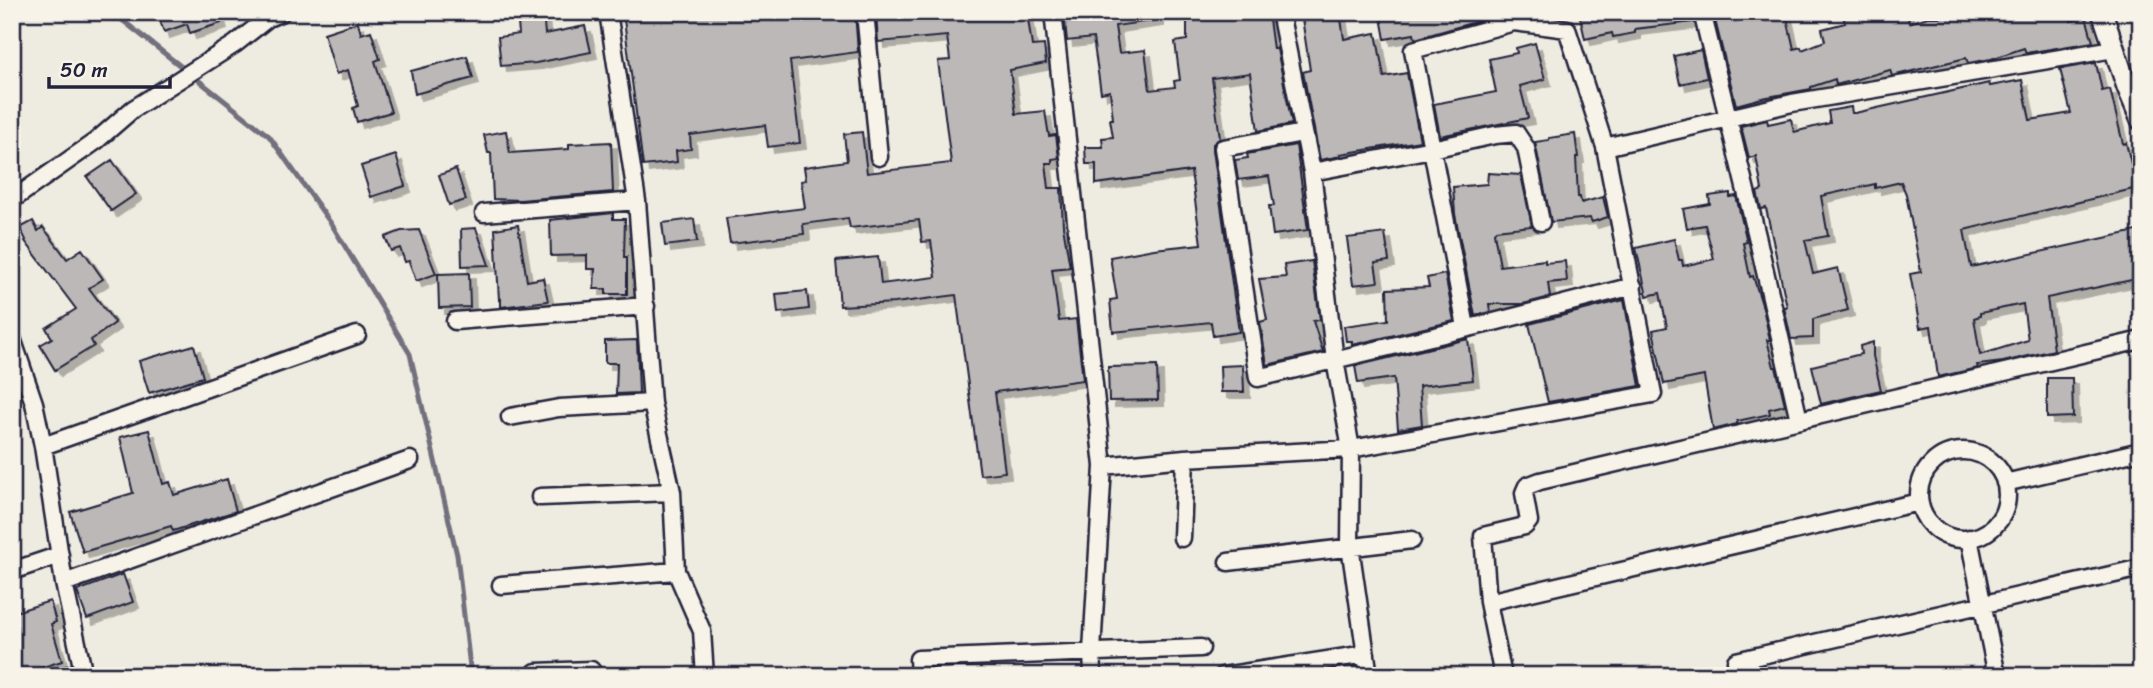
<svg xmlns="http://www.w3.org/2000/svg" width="2153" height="688" font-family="Sriracha,sans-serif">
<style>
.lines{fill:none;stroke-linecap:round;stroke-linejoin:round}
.stream{stroke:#716f7b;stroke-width:5}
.building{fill:#bbb8b7;stroke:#22223b;stroke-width:2;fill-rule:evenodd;filter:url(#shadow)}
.minor-casing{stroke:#22223b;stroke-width:21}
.major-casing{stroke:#22223b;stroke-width:24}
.minor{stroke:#f7f3e8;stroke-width:16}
.major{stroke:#f7f3e8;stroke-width:19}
</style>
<defs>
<filter id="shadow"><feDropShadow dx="6" dy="6" stdDeviation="0" flood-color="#0004"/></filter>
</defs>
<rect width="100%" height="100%" fill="#eeebe1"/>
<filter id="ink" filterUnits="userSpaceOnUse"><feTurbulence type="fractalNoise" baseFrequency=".0143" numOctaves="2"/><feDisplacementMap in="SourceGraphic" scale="14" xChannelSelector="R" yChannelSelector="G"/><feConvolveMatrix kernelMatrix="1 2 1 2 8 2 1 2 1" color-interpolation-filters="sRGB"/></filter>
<g filter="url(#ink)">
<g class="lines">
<path class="stream" d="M112 12 269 136 332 225 410 354 457 555 471 676"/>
</g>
<path class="building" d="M176 12H218L221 23 190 33 187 24 164 32 159 18Z
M517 12H543L545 34 585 26 591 52 536 63 501 66 498 37 519 34Z
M623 12H855L858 52 790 61 800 143 768 147 765 125 690 135 691 149 676 151 677 162 643 166Z
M876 12H1027L1032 46 1044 45 1046 63 1010 70 1016 114 1045 111 1049 136 1056 135 1059 158 1052 159V163H1046L1049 188H1061L1063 226 1070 267 1052 269 1059 321 1076 319 1083 380 995 392 1005 472 980 475 956 295 895 303 840 306 836 261 878 257 881 284 936 277 931 241 922 242 919 220 850 228 848 218 803 224 804 234 730 243 726 218 805 208 801 181 806 180 804 167 847 161 844 134 862 132 867 173 951 163 938 61 950 60 947 36 878 42Z
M1064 12H1158V20L1115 26 1119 53 1145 50 1150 90 1175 87 1174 81 1180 80 1175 42 1187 40V12H1268L1273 49H1277L1292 124 1258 131 1250 73 1212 78 1220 138 1213 144V150L1239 332 1213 336 1211 322 1113 332 1110 300 1117 299 1110 257 1154 249 1201 244 1191 171 1096 184V164H1086L1085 147H1103L1102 138 1113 137 1110 119H1113L1110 91 1101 93 1093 38 1067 41Z
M1301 12H1340L1344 39 1376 33 1384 77 1407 73 1420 141 1340 154 1341 156 1320 160 1303 72 1310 70Z
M1380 12H1495L1496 16 1415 39 1414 34 1385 39Z
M1579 12H1692L1694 22 1635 29V33L1613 37 1612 33 1585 39Z
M1732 12H1762L1764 19 1786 14 1794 49 1801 47 1802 50 1825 41 1822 29 1845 23 1842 12H1868L1869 16 1886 12H1907L1909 23 1928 17H1942V12H2069L2071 21 2086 17 2093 42 2026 53 2024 48 1991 59 1968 63 1966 58 1892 76 1890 70 1836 85 1835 79 1811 87V89L1762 98 1736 105 1714 16Z
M358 22 361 34 371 31 380 59 375 61 391 112 357 122 353 108 358 106 348 70 336 74 324 33Z
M1535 43 1545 79 1520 86 1528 118 1440 136 1434 104 1496 92 1489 59 1517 53 1516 48Z
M1701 50 1707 78 1680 84 1674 56Z
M467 56 473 78 415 94 411 71Z
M2096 63 2102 91 2110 89 2123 144 2126 143 2137 188 1964 230 1971 267 2141 230V278L2047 298 2054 350 2003 362 1977 365 1978 368 1938 377 1931 326 1920 328 1910 274 1921 272 1906 194 1901 182 1875 188V184L1821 196 1828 236 1805 240 1813 274 1838 268 1848 310 1813 319V338L1791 339 1784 307H1787L1766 208 1761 209 1757 192 1762 190 1756 156 1749 158 1741 126 1767 120 1768 124 1791 119 1794 132 1830 123 1828 111 1851 107 1852 113H1855L1989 83 1990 86 2022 80 2030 120 2071 113 2060 69ZM2023 304 2028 340 1980 355 1974 318 1980 316V313Z
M506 131 510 153 569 149V144L611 142 613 192 520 200 493 199 491 153H488L484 135Z
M1575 134 1578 157H1576L1578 197H1580L1581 203 1603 197 1608 217 1592 222 1590 218 1551 222 1535 142 1549 140V138Z
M1296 145 1308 230 1273 235 1269 206H1274L1269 176 1238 180 1235 160 1248 158 1247 154Z
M396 155 405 186 371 197 361 166Z
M112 160 136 194 111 211 87 177Z
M456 169 466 200 449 205 439 175Z
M1488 173 1521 175 1532 226 1496 230 1494 233 1500 266 1545 260V263L1565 261 1567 281 1548 283 1550 297 1523 304H1489L1490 312 1475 316 1455 214 1453 187 1487 184Z
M1730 193V197L1736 196 1747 242 1743 243 1750 277 1753 276 1763 308 1770 340H1767L1774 367H1776L1785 405 1769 409 1770 414 1737 421V424L1713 430 1704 376 1664 384 1653 330 1667 327 1660 293 1647 296 1636 248 1674 239 1679 260H1682L1683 266 1714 259 1705 225 1687 228 1683 209 1710 204 1709 196Z
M613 213V219H625L624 257H627V294H606V289H594L595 269H587V255L551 256 550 220Z
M694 219 697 242 665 246 662 223Z
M33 221 38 231 43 227 67 259 82 249 103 279 89 288 115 323 91 340 94 346 55 370 40 345 52 338 46 328 76 309 25 241 26 240 20 228Z
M518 225 527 281 543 278 548 301 501 307V299L499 300 495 229Z
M476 228 489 265 462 266 461 229Z
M419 230 436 274 416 281 409 261 405 262 400 248 391 251 385 237 401 231Z
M1385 233 1389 261 1375 263 1378 282 1353 285 1347 238Z
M1312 261 1320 320 1313 321 1323 352 1267 365 1260 322 1267 320 1259 279 1286 277 1284 265Z
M469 273 470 307 439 308 438 274Z
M1445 274 1454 321 1352 345V341H1346L1344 326 1388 320 1387 289 1429 287 1427 278Z
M807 291 809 309 778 313 776 294Z
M1624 300 1640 386 1548 402 1529 324Z
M1468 339 1473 380 1419 386 1422 425 1398 429 1394 378 1358 383 1355 366Z
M637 340 639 393 616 394 617 363H605V341Z
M1873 342V356L1881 390 1821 404 1812 366 1861 354 1860 346Z
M194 345 203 377 149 393 139 361Z
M1243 365 1244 392H1221L1220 366Z
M1157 366 1158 400 1109 401 1108 367Z
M2047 378H2072L2073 417 2047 418Z
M149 430 163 484 170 482 174 495 227 479 236 511 173 531 171 526 83 552 70 512 133 493 120 437Z
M123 574 133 602 87 619 77 591Z
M50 601 56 622 51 624 62 661 24 673 23 670 12 673V613Z"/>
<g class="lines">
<defs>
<path id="minor" d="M608 12 637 201 652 403 672 492 676 571 702 631 705 676
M865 12 879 157
M1053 12 1103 466 1185 458 1351 449 1653 394 1605 147 1567 29 1514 22 1513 12
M1280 12 1312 172 1335 360 1351 449 1350 546 1369 676
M1702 12 1757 236 1799 420
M1303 133 1223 148 1258 378 1494 322 1633 286
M1605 147 1792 103 2114 49
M1312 172 1432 149 1413 50 1514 22
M12 200 96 141 133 109 235 44 268 18 282 12
M484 213 637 201
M455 321 646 306
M1466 327 1432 149 1495 135 1516 133 1526 148 1541 222
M12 338 34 403 43 446 64 583 83 671 66 676
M510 417 559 408 652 403
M43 446 357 335
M1919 495a44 44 0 1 1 88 0a44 44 0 1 1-88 0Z
M2005 483 2141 451
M540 497 672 492
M1919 502 1488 602 1483 536 1525 526 1529 521 1524 493 1527 486 1540 481 2141 340
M1182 538 1185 458
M1969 538 1997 676
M1228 562 1412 540
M12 571 60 555
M64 583 410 460
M501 585 676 571
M1488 602 1503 676
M1736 661 2141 568
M536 672 591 670 595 676
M919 676 918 659 1201 648
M1093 676 1092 651 1103 466
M1223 676 1366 654"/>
<path id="major" d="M2102 12 2127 87 2141 120"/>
</defs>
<use href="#minor" class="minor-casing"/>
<use href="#major" class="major-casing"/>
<use href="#minor" class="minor"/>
<use href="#major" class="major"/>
</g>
</g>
<rect width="2153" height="688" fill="none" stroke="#f7f3e8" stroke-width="42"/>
<rect x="21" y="21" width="2111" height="646" fill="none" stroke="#22223b" stroke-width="2.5" filter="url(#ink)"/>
<path d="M49 77v10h121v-10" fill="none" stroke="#22223b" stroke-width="3.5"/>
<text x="60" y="77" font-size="21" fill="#22223b" stroke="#f7f3e8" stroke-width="5" paint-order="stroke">50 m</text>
</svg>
